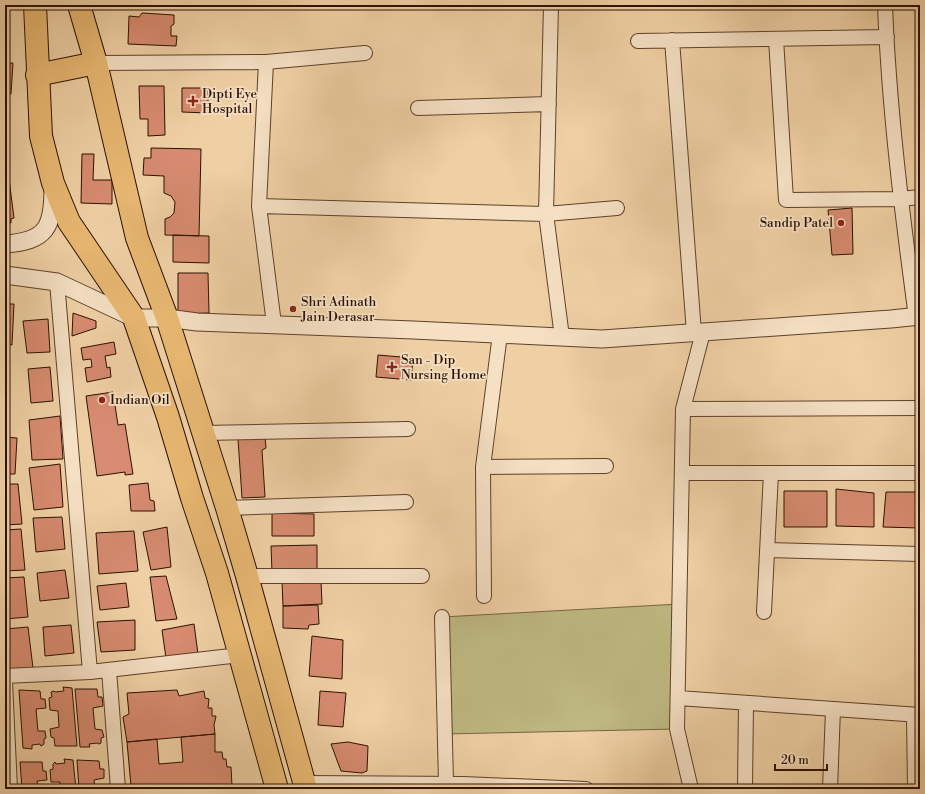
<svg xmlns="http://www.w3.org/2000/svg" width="925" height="794" font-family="'Libre Bodoni',serif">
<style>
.green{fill:#bfb981;stroke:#766540}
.building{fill:#d78b70;stroke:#2c1100}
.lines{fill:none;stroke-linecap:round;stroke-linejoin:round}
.minor-casing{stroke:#5d4129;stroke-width:16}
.tertiary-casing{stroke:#5d4129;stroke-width:19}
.trunk-casing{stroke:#2c1100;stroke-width:24}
.minor{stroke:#f5e0c4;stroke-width:14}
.tertiary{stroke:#f5e0c4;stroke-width:17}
.trunk{stroke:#e8b872;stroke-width:22}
.poi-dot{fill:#8f2418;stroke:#f5e0c4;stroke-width:1.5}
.labels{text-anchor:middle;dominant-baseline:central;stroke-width:3.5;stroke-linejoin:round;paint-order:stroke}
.poi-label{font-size:13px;fill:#2c1100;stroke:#f5e0c4;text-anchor:start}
</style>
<rect width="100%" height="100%" fill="#efd0a4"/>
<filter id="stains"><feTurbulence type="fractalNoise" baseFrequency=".005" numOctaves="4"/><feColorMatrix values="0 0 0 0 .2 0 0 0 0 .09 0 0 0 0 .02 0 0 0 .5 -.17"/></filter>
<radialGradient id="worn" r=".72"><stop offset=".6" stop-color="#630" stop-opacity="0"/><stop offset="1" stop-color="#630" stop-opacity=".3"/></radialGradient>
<path class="green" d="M680 604 677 729 444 734 442 617Z"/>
<path class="building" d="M142 13 174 15V24L171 26V36H177L176 46 128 44 129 16 139 17Z
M5 63H13L11 94 5 93Z
M139 86H164L165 135 148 136V119H140Z
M182 88H208V113L182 112Z
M5 107 8 146 5 147Z
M151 148 201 149 199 236 165 235V219L170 217 174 213 175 202 171 196 164 193V176L143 175 144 158H151Z
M82 154H94L93 180H112V204L81 203Z
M9 179 14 218 11 219V223L5 224V180Z
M852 208 853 254 832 255 828 210Z
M173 235 209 236V263L173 262Z
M178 273H208L209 313 178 314Z
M5 304H14L12 345 5 344Z
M73 313 96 321V328L72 336Z
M48 319 50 352 27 353 23 321Z
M114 342 116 354 105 356 107 368 110 367 111 377 87 382 85 368 92 367 91 359 83 360 81 348Z
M378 355 413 358 411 380 376 377Z
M50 367 53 401 31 403 28 369Z
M113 392 118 425 125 424 133 474 125 475V472L97 476 86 396Z
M60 416 63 459 32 460 29 420Z
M5 437 17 438 15 474H5Z
M265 437 266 448 262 450 265 497 242 498 238 439Z
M60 464 63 507 34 510 29 468Z
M148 483 150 500 154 501 155 511H131L129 485Z
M5 484H18L22 524 5 525Z
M836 489 874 493V527L836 526Z
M784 491H827V527H784Z
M886 492H920V528L883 527Z
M272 513 314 514V536H272Z
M62 517 65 549 36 552 33 518Z
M167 527 171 567 151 570 143 532Z
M21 529 25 570 5 571V530Z
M134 531 138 571 99 574 96 533Z
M317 545V571L272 572 271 546Z
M65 570 69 598 40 601 37 573Z
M166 576 177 619 156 621 150 577Z
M24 577 28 617 5 619V578Z
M282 581H321L322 604 283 606Z
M126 583 129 607 100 610 97 586Z
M318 605 319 624 309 625 308 629 283 628V606Z
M135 620V650L101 652 97 622Z
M194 624 198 654 166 658 162 630Z
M71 625 74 653 45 656 43 627Z
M28 627 33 668 5 670V629Z
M312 636 343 640 342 679 309 676Z
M63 687 72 688 77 746H55L54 738 51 737 50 729 59 727 58 711 50 710 49 698 52 697 51 692 54 691 55 692 64 691Z
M75 689H97L98 697H102L103 706 93 708 95 729 102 730 104 737 101 738V743L99 744 97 743 89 744 90 747H80Z
M19 690 40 691 41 699H45L46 708 36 709 38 731H45L46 738 44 739V744L41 746 40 744 32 745V749L23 748Z
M177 690 179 696 204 691 205 698 209 699 208 708H212V716H216L214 725 215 734 127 742 123 717 129 714 127 693Z
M320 691 346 693 343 727 318 725Z
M215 734V752H222L223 759H226L227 767H231L232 786H205V789H135V785L131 786 127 742 157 739 159 764 183 762 181 737Z
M348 742 368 746 367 771 362 773 341 771 331 744Z
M64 759 73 760 76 789H60V782H51L50 770 53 769V764L55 762 56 764 65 763Z
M77 760 99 761 100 769H104V778L94 780 95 789H79Z
M20 762H42L43 771H46L47 780 37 781 38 789H22Z"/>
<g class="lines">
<defs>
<path id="minor" d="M551 5 546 214 562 337
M885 5C889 109 902 213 916 317
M776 39 786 200 900 199 920 197
M672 40 694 333
M638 41 887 37
M266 62 259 206 274 324
M96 63 266 62 365 53
M418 108 549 104
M259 206 546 214 617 208
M57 282 90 672
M683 409 920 408
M203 433 408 429
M483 467 606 466
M682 473H920
M227 508 406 502
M767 550 920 554
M247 576H422
M484 596 483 467 500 334
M764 612 771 473
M442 617 446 784
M109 670 118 789
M5 676 90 672 240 655
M5 682 10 789
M678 698 920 715
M914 715 915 789
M305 783 463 784 586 789
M691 789 677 729 683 409 703 332
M745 789 746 703
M830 789 833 709"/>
<path id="tertiary" d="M5 244C47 241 53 227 53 188
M5 275 57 282 134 318H167L197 322 413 330 602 339 891 319 920 316"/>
<path id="trunk" d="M35 5 41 136 53 183 69 222 134 318 168 417 192 498 217 573 277 789
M79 5 96 63 137 238 167 318 227 508 247 576 306 789
M37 75 96 63"/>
</defs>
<use href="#minor" class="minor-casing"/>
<use href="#tertiary" class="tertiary-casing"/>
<use href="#trunk" class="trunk-casing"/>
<use href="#minor" class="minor"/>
<use href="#tertiary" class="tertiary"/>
<use href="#trunk" class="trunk"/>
</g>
<g class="poi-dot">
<path d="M191 95h4v4h4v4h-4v4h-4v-4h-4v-4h4z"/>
<circle cx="841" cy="223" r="4"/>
<circle cx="293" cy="309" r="4"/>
<path d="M390 361h4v4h4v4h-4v4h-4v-4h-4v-4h4z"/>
<circle cx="102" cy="400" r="4"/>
</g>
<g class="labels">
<g class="poi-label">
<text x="202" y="94">Dipti Eye<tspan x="202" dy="15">Hospital</tspan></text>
<text x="833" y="223" text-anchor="end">Sandip Patel</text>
<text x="301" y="302">Shri Adinath<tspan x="301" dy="15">Jain Derasar</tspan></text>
<text x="401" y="360">San - Dip<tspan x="401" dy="15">Nursing Home</tspan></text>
<text x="110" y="400">Indian Oil</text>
</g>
</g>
<rect width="925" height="794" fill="none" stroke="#efd0a4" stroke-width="20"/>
<rect x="6" y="6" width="913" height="782" fill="none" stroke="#2c1100" stroke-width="2"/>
<rect x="10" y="10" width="905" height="774" fill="none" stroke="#2c1100"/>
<path d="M775 764v6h52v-6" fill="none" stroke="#2c1100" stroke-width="2"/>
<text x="781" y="764" font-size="12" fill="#2c1100" stroke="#f5e0c4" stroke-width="3" paint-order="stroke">20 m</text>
<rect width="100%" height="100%" filter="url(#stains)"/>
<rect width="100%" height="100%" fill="url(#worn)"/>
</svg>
